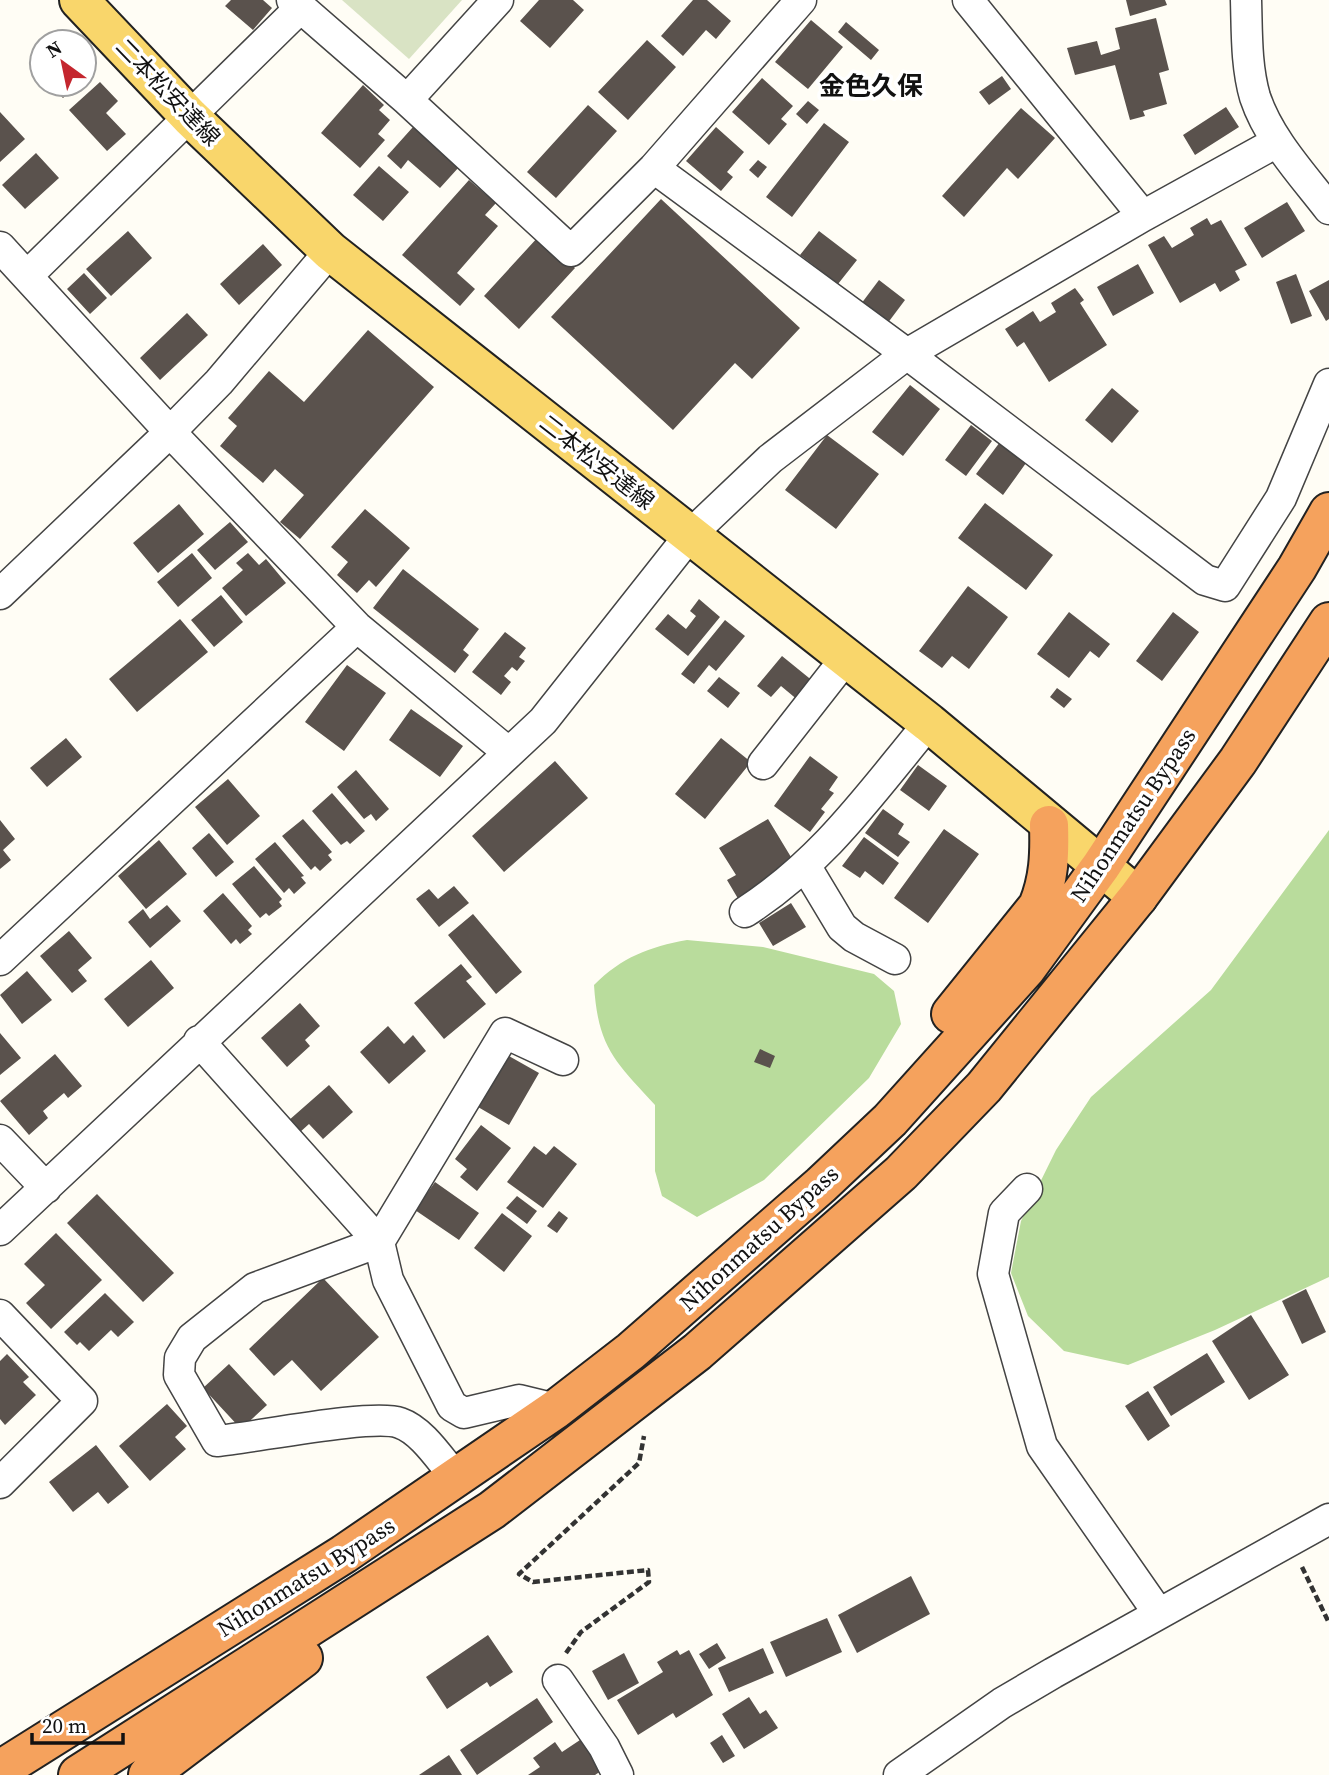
<svg xmlns="http://www.w3.org/2000/svg" width="1329" height="1775" font-family="'Source Serif 4','Noto Sans JP',serif">
<style>
.forest{fill:#b9dc9c}
.cemetery{fill:#d9e3c4}
.building{fill:#5a524d}
.lines{fill:none;stroke-linecap:round;stroke-linejoin:round}
.minor-casing{stroke:#444;stroke-width:33}
.major-casing{stroke:#222;stroke-width:42}
.highway-casing{stroke:#222;stroke-width:42}
.path{stroke:#333;stroke-width:4.5;stroke-dasharray:7 3.5;stroke-linecap:butt}
.minor{stroke:#fff;stroke-width:30}
.major{stroke:#f9d66b;stroke-width:38}
.highway{stroke:#f5a25d;stroke-width:38}
.labels{text-anchor:middle;dominant-baseline:central;stroke-width:7;stroke-linejoin:round;paint-order:stroke}
.street-label{font-size:23px;fill:#111;stroke:#fff}
.quarter-label{font-size:26px;font-weight:bold;fill:#111;stroke:#fff}
</style>
<rect width="100%" height="100%" fill="#fffdf5"/>
<path class="forest" d="M1329 830V1277L1215 1330 1128 1365 1064 1351 1028 1316 1011 1273 1021 1221 1056 1150 1091 1097 1211 990Z
M687 940 763 947 874 974 894 991 901 1024 869 1078 764 1180 697 1217 662 1196 655 1171V1105C615 1061 598 1048 594 985 622 957 649 947 687 940Z"/>
<path class="cemetery" d="M342 0H462L409 59Z"/>
<path class="building" d="M231 0H263L272 8 253 30 225 6Z
M539 0H573L584 10 550 48 520 21Z
M693 0H707L731 21 716 39 706 30 683 56 661 36Z
M1126 0H1165L1167 5 1130 16Z
M1156 18 1169 70 1159 73 1167 104 1143 111 1145 116 1130 120 1115 65 1075 75 1067 48 1097 41 1101 55 1120 49 1115 28Z
M811 20 843 47 808 89 775 62Z
M846 22 879 50 871 60 838 32Z
M647 40 676 67 628 120 598 92Z
M1002 76 1011 89 989 105 979 92Z
M762 78 793 106 781 119 787 124 769 145 732 112Z
M100 82 118 101 106 113 126 134 107 151 69 110Z
M49 84H78L63 98Z
M363 85 384 105 379 110 390 120 378 134 385 140 360 168 321 133Z
M808 101 819 110 807 124 796 114Z
M588 105 617 131 556 198 527 172Z
M1226 107 1239 127 1195 155 1183 135Z
M1021 108 1055 138 1018 179 1007 168 964 217 942 196Z
M0 112 25 139 0 162Z
M824 123 849 142 792 217 766 197Z
M413 127 459 167 440 188 408 160 401 169 387 156Z
M716 127 744 152 727 172 733 177 721 191 686 161Z
M36 153 59 178 25 209 2 185Z
M758 160 767 167 758 178 749 170Z
M379 166 409 192 383 221 353 195Z
M469 180 496 203 485 215 498 226 457 273 475 289 460 306 402 255Z
M661 199 800 328 752 379 735 363 673 430 551 317Z
M1287 202 1305 231 1262 258 1244 228Z
M1207 218 1211 225 1221 220 1247 265 1235 271 1240 280 1220 292 1215 283 1180 303 1148 245 1164 236 1172 248 1194 235 1190 228Z
M128 231 152 258 111 296 86 269Z
M819 231 857 260 838 284 800 255Z
M539 236 575 268 519 329 484 296Z
M263 244 282 265 239 305 220 284Z
M1138 264 1154 293 1113 316 1097 287Z
M84 273 107 298 90 314 67 289Z
M1296 274 1312 316 1291 324 1276 282Z
M879 280 905 300 887 324 861 304Z
M1329 280V319L1326 321 1309 291Z
M1075 288 1084 300 1080 303 1107 345 1049 382 1024 342 1017 347 1005 329 1033 311 1040 322 1056 312 1051 303Z
M187 313 208 335 160 380 140 358Z
M368 330 434 387 300 539 280 522 304 495 275 469 263 483 220 446 237 426 228 418 269 371 304 402Z
M910 385 940 409 903 456 872 432Z
M1112 388 1139 411 1112 443 1085 420Z
M971 425 992 441 966 476 945 460Z
M827 435 879 474 836 529 785 490Z
M1000 442 1026 463 1003 495 976 474Z
M985 503 1053 555 1026 590 958 538Z
M179 504 204 534 158 573 133 543Z
M365 509 410 548 376 587 369 580 357 593 337 575 348 562 331 547Z
M230 522 248 542 215 570 197 550Z
M192 553 212 578 178 607 157 582Z
M248 553 259 565 266 559 286 583 246 616 222 588 243 570 236 563Z
M403 569 479 629 463 650 469 655 455 673 373 608Z
M968 586 1008 617 969 669 952 656 942 668 919 651Z
M221 595 243 622 214 647 191 620Z
M699 599 720 617 688 656 655 629 668 614 686 629 696 616 690 611Z
M1069 612 1110 644 1099 658 1090 651 1069 678 1037 654Z
M1173 612 1199 632 1162 681 1136 661Z
M180 619 208 652 137 712 109 679Z
M725 620 745 636 716 671 709 665 694 684 681 674Z
M505 632 526 648 519 657 525 661 517 671 512 667 504 676 511 682 501 695 472 672Z
M782 656 814 682 799 701 781 686 771 697 757 686Z
M347 665 386 693 344 751 305 722Z
M719 677 740 693 728 708 707 691Z
M1057 688 1072 699 1064 708 1050 697Z
M411 709 463 746 440 777 389 740Z
M66 738 82 757 47 787 30 768Z
M721 738 751 762 705 819 675 794Z
M810 756 838 777 829 790 834 793 821 809 825 812 810 832 774 806Z
M555 761 588 798 504 872 472 836Z
M918 765 947 786 929 811 900 790Z
M356 770 389 809 376 821 371 814 364 819 337 787Z
M228 779 260 816 227 845 195 807Z
M332 793 365 831 350 844 347 841 341 845 312 811Z
M883 809 904 824 898 834 910 842 898 857 865 833Z
M303 819 332 852 328 855 332 860 320 871 315 866 311 870 282 836Z
M768 819 797 867 740 902 727 880 736 875 719 848Z
M0 820 15 839 3 850 11 860 0 869Z
M944 829 979 854 928 923 894 898Z
M209 833 234 862 216 877 192 848Z
M864 837 899 863 883 885 865 871 860 878 842 866Z
M159 840 187 874 146 909 118 876Z
M275 842 304 876 301 877 306 883 294 894 289 888 284 893 255 859Z
M254 866 282 899 279 902 282 906 269 916 266 913 260 918 232 884Z
M454 886 469 903 439 927 416 899 429 889 438 899Z
M223 893 252 926 248 930 252 934 240 944 236 939 231 944 203 911Z
M791 903 806 927 773 946 759 923Z
M167 905 181 921 150 948 128 922 143 909 150 919Z
M473 914 522 972 496 994 448 935Z
M69 931 92 958 78 970 87 981 72 993 40 956Z
M151 960 174 988 128 1027 104 999Z
M461 964 472 977 466 981 486 1004 444 1039 414 1003Z
M27 971 52 1000 22 1024 0 995Z
M300 1003 320 1026 305 1040 310 1046 287 1067 261 1038Z
M388 1026 404 1044 413 1035 426 1051 389 1084 360 1052Z
M0 1033 21 1058 0 1075Z
M760 1049 775 1056 770 1068 754 1062Z
M55 1054 82 1086 68 1098 64 1093 43 1111 48 1118 29 1135 0 1101Z
M507 1055 539 1073 509 1125 478 1107Z
M329 1085 353 1112 323 1139 309 1124 299 1133 288 1121Z
M481 1125 511 1148 477 1191 460 1177 467 1169 455 1159Z
M534 1146 546 1155 554 1146 577 1164 543 1208 507 1182Z
M435 1182 479 1213 459 1240 415 1210Z
M97 1194 174 1273 143 1302 67 1223Z
M517 1196 537 1211 527 1224 506 1208Z
M559 1211 568 1218 557 1233 547 1226Z
M502 1213 532 1236 504 1272 474 1248Z
M56 1233 102 1280 51 1329 26 1303 45 1285 24 1264Z
M323 1278 379 1337 321 1391 292 1360 274 1376 249 1349Z
M1306 1289 1326 1332 1302 1344 1282 1301Z
M105 1293 134 1322 118 1337 111 1330 89 1351 80 1342 77 1345 64 1332Z
M1251 1315 1289 1375 1249 1400 1212 1341Z
M1207 1353 1225 1382 1171 1416 1153 1387Z
M7 1354 29 1377 23 1382 36 1395 5 1425 0 1419V1361Z
M229 1364 267 1405 241 1429 203 1388Z
M1148 1391 1170 1426 1148 1441 1125 1406Z
M167 1404 187 1426 175 1437 186 1449 150 1481 119 1446Z
M96 1445 129 1487 108 1504 98 1492 73 1512 49 1482Z
M911 1576 930 1614 857 1653 838 1615Z
M827 1618 842 1652 786 1677 770 1642Z
M488 1635 513 1672 490 1687 487 1682 447 1709 426 1677Z
M717 1643 726 1658 709 1669 699 1654Z
M763 1648 774 1673 729 1692 718 1668Z
M677 1650 680 1655 689 1650 713 1695 676 1718 673 1713 638 1735 617 1700 663 1672 657 1662Z
M624 1653 639 1683 608 1700 592 1671Z
M749 1697 760 1714 766 1710 778 1728 744 1749 722 1714Z
M537 1698 553 1722 477 1775 460 1750Z
M722 1735 735 1756 723 1763 710 1743Z
M583 1738 604 1769 595 1775H528L540 1767 533 1758 555 1742 562 1752Z
M449 1755 462 1775H419Z"/>
<g class="lines">
<defs>
<path id="minor" d="M292 0 407 100 571 251 654 168 801 0
M968 0 1143 216
M1246 0C1247 32 1246 66 1255 97 1269 139 1302 174 1329 209
M407 100 498 0
M654 168 907 354 1205 580 1225 586 1281 498 1329 384
M0 247 170 432 357 627 509 753
M27 276 300 8
M0 594 170 432 219 382 330 251
M763 764 846 658
M806 867 842 927 854 937 895 959
M745 912C824 861 870 794 929 723
M0 960 357 627
M199 1041 379 1242 255 1288 192 1338 180 1358 179 1375 217 1441C252 1438 373 1413 400 1423 423 1431 441 1461 457 1479
M0 1140 46 1188
M1027 1189 1004 1213 993 1274 1042 1446 1159 1614
M0 1230 543 721 690 535 770 459 907 354 1143 216 1277 142
M0 1315 82 1401 0 1483
M556 1409 519 1400 464 1413 452 1406 388 1280 379 1242 505 1033 563 1060
M558 1680 604 1747 618 1775
M899 1775 1002 1703 1053 1673 1329 1519"/>
<path id="major" d="M79 0 190 117 330 251 929 723 1138 897"/>
<path id="highway" d="M951 1014 1038 906C1049 879 1050 855 1049 825
M0 1770 344 1554 556 1409 631 1351 821 1185 890 1120 1026 969 1101 866 1297 568 1329 512
M78 1775 492 1510 697 1352 901 1173 984 1087 1138 897 1238 761 1329 622
M148 1775 303 1658"/>
</defs>
<use href="#minor" class="minor-casing"/>
<use href="#major" class="major-casing"/>
<use href="#highway" class="highway-casing"/>
<path class="path" d="M1302 1567 1329 1623
M566 1653 581 1632 649 1582 648 1570 533 1582 519 1574 639 1463 644 1436"/>
<use href="#minor" class="minor"/>
<use href="#major" class="major"/>
<use href="#highway" class="highway"/>
</g>
<g class="labels">
<g class="street-label">
<text transform="translate(168 92) rotate(46)">二本松安達線</text>
<text transform="translate(597 462) rotate(38)">二本松安達線</text>
<text transform="translate(1133 815) rotate(-56)">Nihonmatsu Bypass</text>
<text transform="translate(759 1238) rotate(-42)">Nihonmatsu Bypass</text>
<text transform="translate(306 1577) rotate(-32)">Nihonmatsu Bypass</text>
</g>
<g class="quarter-label">
<text x="871" y="86">金色久保</text>
</g>
</g>
<g transform="translate(63 63) rotate(327)"><circle r="33" fill="#ffffff" stroke="#a0a0a0" stroke-width="2"/>
<path d="M0-5L12 26L0 18L-12 26Z" fill="#c4262e"/>
<text y="-10" font-size="19" font-weight="bold" text-anchor="middle" fill="#111111">N</text>
</g>
<path d="M32 1733v10h91v-10" fill="none" stroke="#111111" stroke-width="3.5"/>
<text x="42" y="1733" font-size="21" fill="#111111" stroke="#ffffff" stroke-width="5" paint-order="stroke">20 m</text>
</svg>
